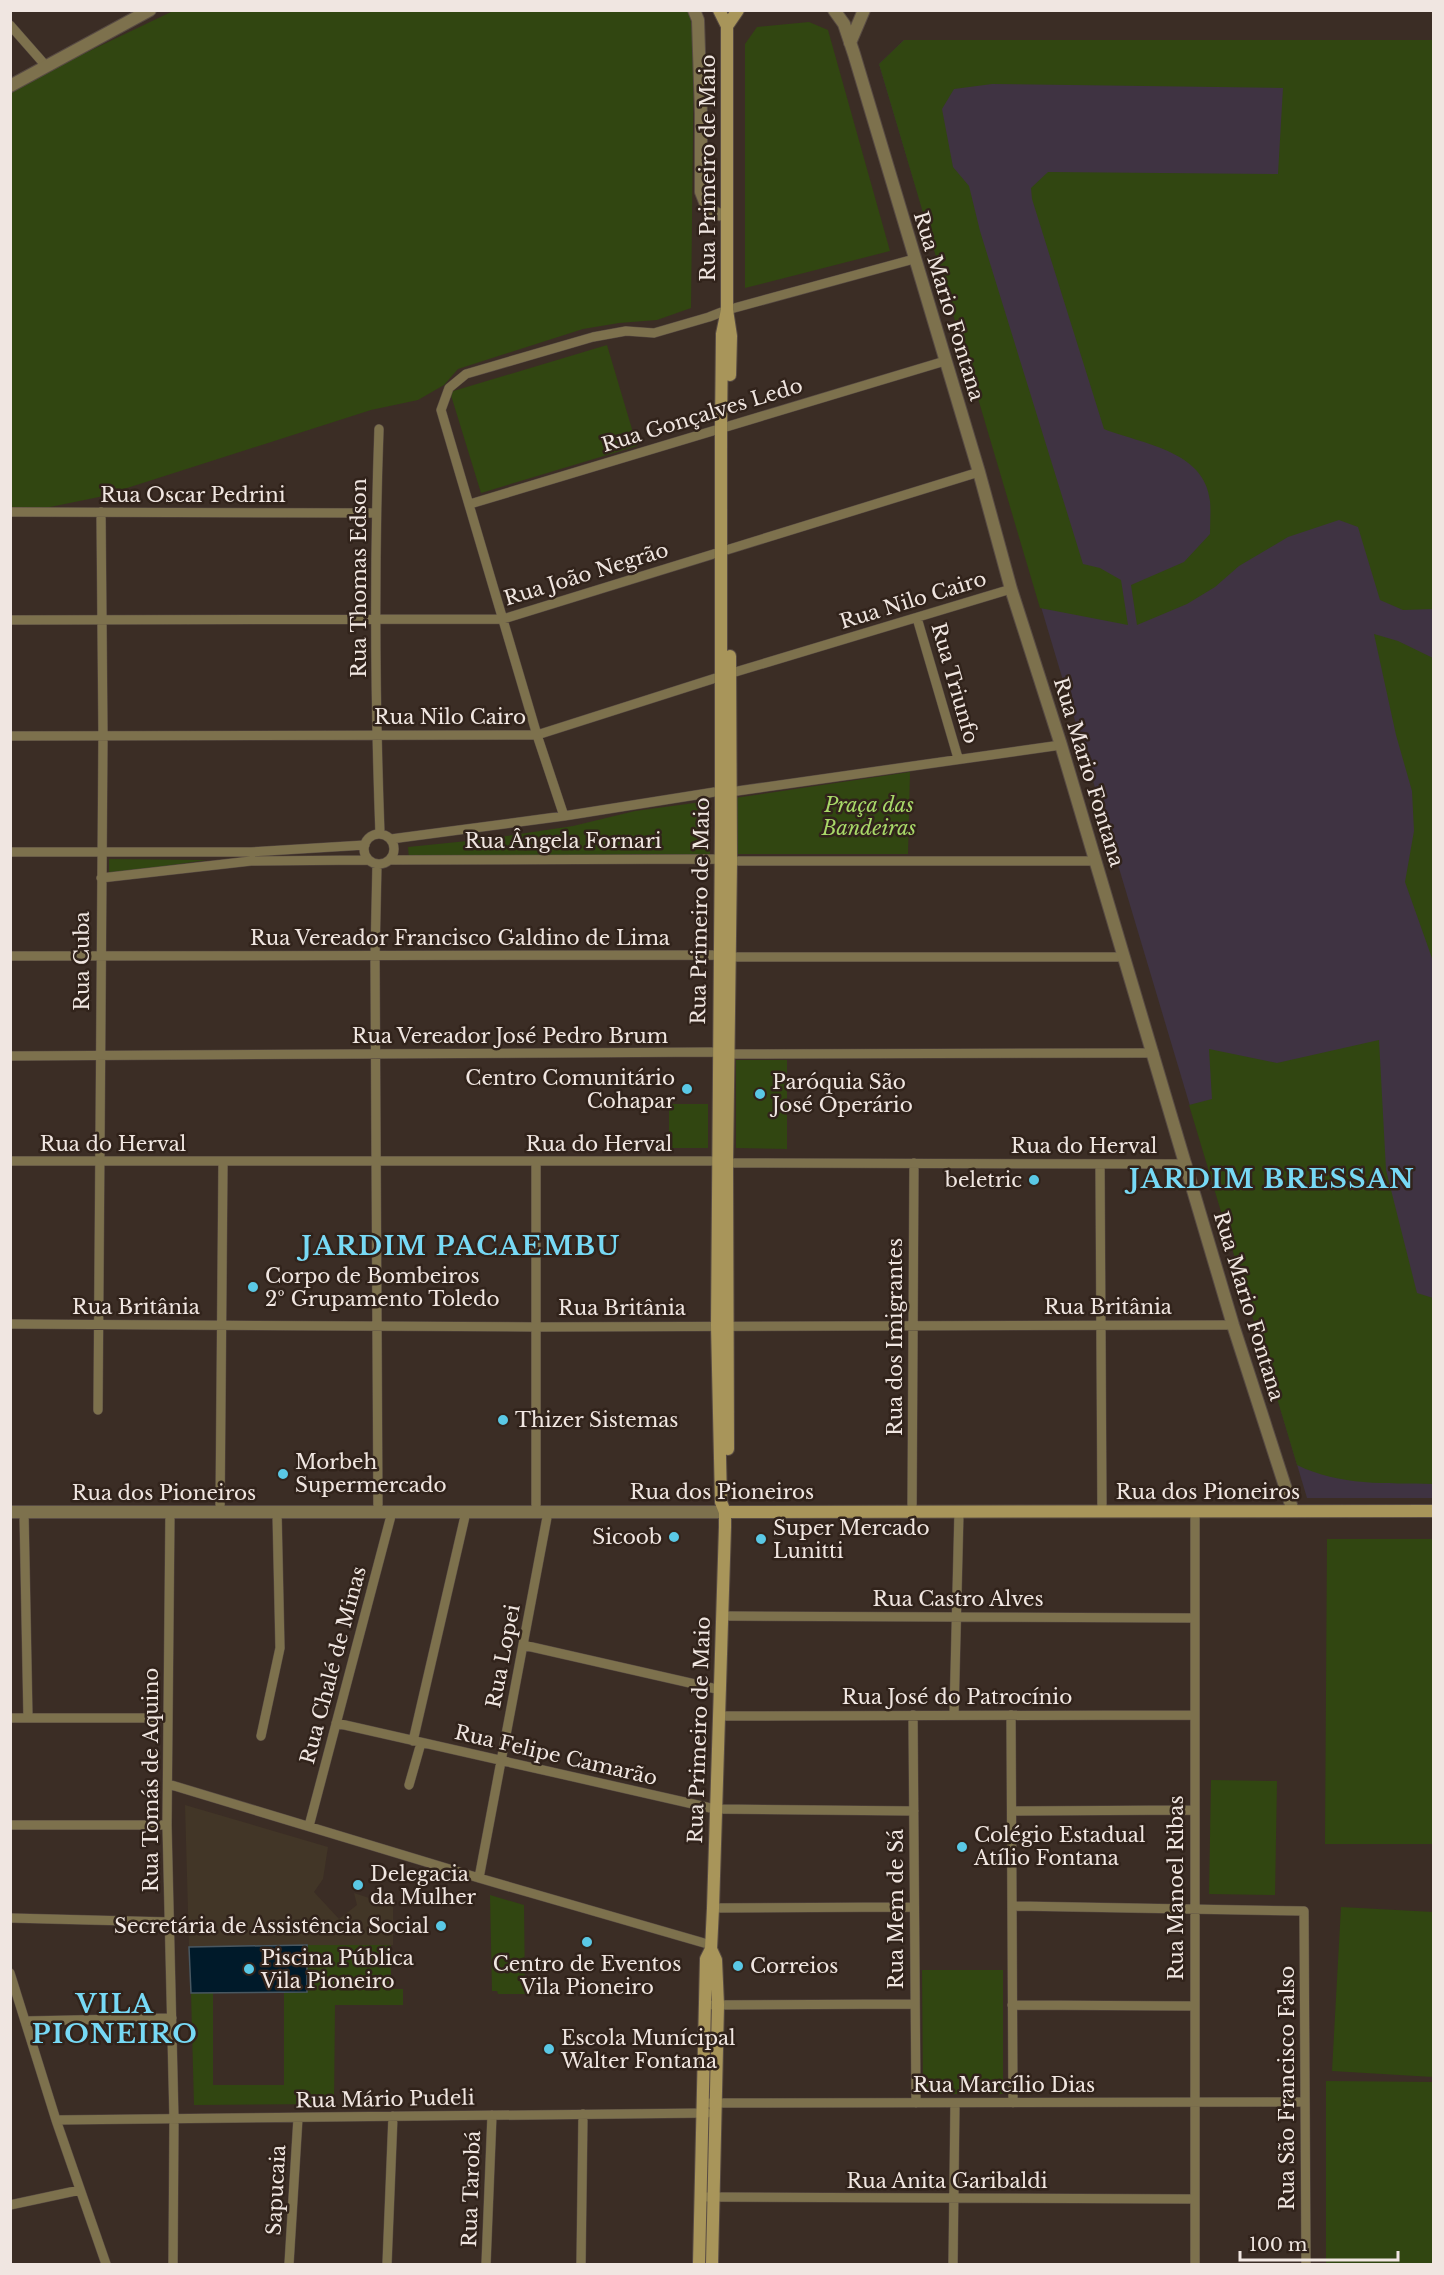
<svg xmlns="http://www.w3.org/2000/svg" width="1444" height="2275" font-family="'Libre Baskerville',serif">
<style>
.industrial{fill:#3f3342}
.medical{fill:#423627}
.green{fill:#314611}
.water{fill:#001a2a;stroke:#485761;stroke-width:1.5}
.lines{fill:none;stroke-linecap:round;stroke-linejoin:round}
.minor-casing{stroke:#584b43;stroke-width:10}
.tertiary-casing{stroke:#584b43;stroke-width:14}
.secondary-casing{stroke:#584b43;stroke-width:14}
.minor{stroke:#7d714d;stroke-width:9}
.tertiary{stroke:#7d714d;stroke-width:12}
.secondary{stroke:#a8955a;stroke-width:12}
.poi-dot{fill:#5ac8e5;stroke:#31231b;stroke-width:2}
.labels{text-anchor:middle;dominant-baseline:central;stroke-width:5;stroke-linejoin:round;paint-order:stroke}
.street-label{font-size:20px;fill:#f0e6e1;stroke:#31231b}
.park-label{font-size:20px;font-style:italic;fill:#a8d868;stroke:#31231b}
.poi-label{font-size:20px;fill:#f0e6e1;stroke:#31231b;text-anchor:start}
.district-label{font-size:26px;font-weight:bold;letter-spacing:1.5px;fill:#77d9f5;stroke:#31231b}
</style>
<rect width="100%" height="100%" fill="#3b2d25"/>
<path class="industrial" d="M904 40H1433V1498H1307L879 64Z"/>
<path class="medical" d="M185 1805 328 1847 323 1879 314 1892 339 1919 357 1905 354 1893 393 1906V1945L189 1947Z"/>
<path class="green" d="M173 11H687L690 15 694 44 691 308 657 320 619 323 583 329 458 369 444 385 418 400 371 410 99 497 11 515 10 89Z
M809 22 828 30 890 251 745 288V44L757 27Z
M904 40H1433V609L1403 610 1380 600 1358 527 1339 520 1288 537 1239 566 1215 587 1187 604 1137 625 1131 585 1184 562 1210 534C1210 523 1211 512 1210 501 1205 450 1141 444 1104 429L1032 199 1031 188 1048 172 1278 174 1283 88 992 84 954 89 942 109 953 167 969 186 980 231 1083 564 1100 568 1121 580 1128 625 1040 608 879 64Z
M607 345 637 446 481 493 450 392Z
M1374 634 1398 641 1433 658V961L1405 882 1414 831 1412 791 1396 735Z
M910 772 908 854H734L735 798Z
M709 801 710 855 636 854 573 858 409 859 408 847 487 839 573 826 635 811Z
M109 859 207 860 109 874Z
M1379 1040 1386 1170 1417 1293 1433 1298V1484C1387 1483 1340 1486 1297 1465L1189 1105 1212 1099 1209 1049 1277 1063Z
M736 1060H787V1149L736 1148Z
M669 1104H708V1148H669Z
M1327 1539H1433V1844H1325Z
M1211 1780 1277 1781 1275 1895 1209 1894Z
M490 1895 524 1905 525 1994H498L497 1991H492Z
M1341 1907 1433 1912V2077L1332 2071Z
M307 1945H391V1989H403V2005H335L334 2104 194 2105 191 1993 213 1992V2085H284V1992H307Z
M922 1970H1003V2094H923Z
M1326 2081 1433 2082V2264H1326Z"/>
<path class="water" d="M307 1945V1992L191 1993 189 1947Z"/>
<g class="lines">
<defs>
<path id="minor" d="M10 25 46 66
M379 429C374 564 375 699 380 834
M470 504 945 361
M10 512 376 513
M917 618 958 758
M10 620 503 619 979 472
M10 736 537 735 722 676 1011 589
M564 816 537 735 441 410 449 388 466 374 593 337 626 331 654 333 709 317 727 310 914 259
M364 849a15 15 0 1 1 30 0a15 15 0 1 1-30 0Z
M391 839 564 816 721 791 730 792 1061 745
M10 852H251L365 845
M391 860 721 859 731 861H1096
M377 864 375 957 378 1512
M101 878 251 861 368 860
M10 956 720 955 729 957H1125
M10 1056 719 1052 728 1054 1154 1053
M10 1161H718L727 1163 1187 1164
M1100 1164 1102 1512
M10 1324 536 1327 1233 1325
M98 1410 103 736 101 512
M24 1512 28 1718
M170 1512 167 1825 174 2119 173 2264
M220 1512 223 1162
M536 1512V1163
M912 1512 914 1163
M723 1616 1194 1618
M523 1645 721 1690
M913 1715 916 2103
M954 1715 959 1512
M1011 1715 1013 2103
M720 1716 1194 1715
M10 1718H168
M336 1723 715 1809 914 1811
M261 1736 280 1648 277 1512
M413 1741 466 1512
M168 1784 479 1878 711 1945
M409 1785 421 1743
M1012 1811 1194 1810
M10 1825H167
M309 1826 392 1512
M479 1878 548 1512
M1012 1906 1304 1911 1306 2264
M713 1908 914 1907
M10 1918 169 1922
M10 1973 56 2120 106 2264
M713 2005 915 2004
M1012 2005 1195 2006
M26 2021 172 2018
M710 2103 1305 2102
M56 2120 707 2113
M707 2197 1194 2199
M10 2205 80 2190
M289 2264 298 2118
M387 2264 393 2116
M486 2264 492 2115
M581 2264 583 2114
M953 2264 955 2103
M1195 2264V1511"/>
<path id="tertiary" d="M694 10 698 20 701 114V192L707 207 717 214 727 215
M834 10 844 24 854 54 979 472 1011 589 1061 745 1233 1325 1293 1511
M850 43 864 10
M10 86 150 10
M10 1512H725"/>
<path id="secondary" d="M719 10 727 26V310L731 336 730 375
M727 26 738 10
M728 1449 727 1163 731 861 730 656
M725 1512 1434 1511
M711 1949 716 1960 718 2005 712 2264
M699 2264 706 1959 711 1949 713 1908 725 1527V1512L721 1502 717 1325 721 824V427L722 334 727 310"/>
</defs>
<use href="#minor" class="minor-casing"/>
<use href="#tertiary" class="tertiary-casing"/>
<use href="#secondary" class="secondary-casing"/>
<use href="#minor" class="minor"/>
<use href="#tertiary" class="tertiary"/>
<use href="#secondary" class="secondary"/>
</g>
<g class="poi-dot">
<circle cx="687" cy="1089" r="6"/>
<circle cx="760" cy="1094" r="6"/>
<circle cx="1034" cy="1180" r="6"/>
<circle cx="253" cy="1287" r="6"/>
<circle cx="503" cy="1420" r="6"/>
<circle cx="283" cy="1474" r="6"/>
<circle cx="674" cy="1537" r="6"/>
<circle cx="761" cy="1539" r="6"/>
<circle cx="962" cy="1847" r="6"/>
<circle cx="358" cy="1885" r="6"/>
<circle cx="441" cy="1926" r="6"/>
<circle cx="587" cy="1942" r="6"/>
<circle cx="738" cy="1966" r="6"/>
<circle cx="249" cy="1969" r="6"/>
<circle cx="549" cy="2049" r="6"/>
</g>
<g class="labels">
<g class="street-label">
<text transform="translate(708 168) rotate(-90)">Rua Primeiro de Maio</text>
<text transform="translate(949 306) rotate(73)">Rua Mario Fontana</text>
<text transform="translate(702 415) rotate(-17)">Rua Gonçalves Ledo</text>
<text x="193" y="495">Rua Oscar Pedrini</text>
<text transform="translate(586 574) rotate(-17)">Rua João Negrão</text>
<text transform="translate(359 578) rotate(-90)">Rua Thomas Edson</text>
<text transform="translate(913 600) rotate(-17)">Rua Nilo Cairo</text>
<text transform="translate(955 683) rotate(74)">Rua Triunfo</text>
<text x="450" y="717">Rua Nilo Cairo</text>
<text transform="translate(1089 772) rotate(73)">Rua Mario Fontana</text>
<text x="563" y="841">Rua Ângela Fornari</text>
<text transform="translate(700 911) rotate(-89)">Rua Primeiro de Maio</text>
<text x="460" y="938">Rua Vereador Francisco Galdino de Lima</text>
<text transform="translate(82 961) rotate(-90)">Rua Cuba</text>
<text x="510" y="1036">Rua Vereador José Pedro Brum</text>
<text x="113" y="1144">Rua do Herval</text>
<text x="599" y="1144">Rua do Herval</text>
<text x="1084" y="1146">Rua do Herval</text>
<text transform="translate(1249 1306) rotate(73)">Rua Mario Fontana</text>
<text x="136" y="1307">Rua Britânia</text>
<text x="1108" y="1307">Rua Britânia</text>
<text x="622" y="1308">Rua Britânia</text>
<text transform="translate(895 1337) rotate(-90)">Rua dos Imigrantes</text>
<text x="722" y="1492">Rua dos Pioneiros</text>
<text x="1208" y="1492">Rua dos Pioneiros</text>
<text x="164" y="1493">Rua dos Pioneiros</text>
<text x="958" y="1599">Rua Castro Alves</text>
<text transform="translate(503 1656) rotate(-79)">Rua Lopei</text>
<text transform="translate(333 1665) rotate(-75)">Rua Chalé de Minas</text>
<text x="957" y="1697">Rua José do Patrocínio</text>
<text transform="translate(699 1730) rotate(-88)">Rua Primeiro de Maio</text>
<text transform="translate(556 1755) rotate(13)">Rua Felipe Camarão</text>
<text transform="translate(151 1780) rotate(-90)">Rua Tomás de Aquino</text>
<text transform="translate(1176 1888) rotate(-90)">Rua Manoel Ribas</text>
<text transform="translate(896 1909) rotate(-90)">Rua Mem de Sá</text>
<text x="1004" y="2085">Rua Marcílio Dias</text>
<text transform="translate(1287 2088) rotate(-90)">Rua São Francisco Falso</text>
<text transform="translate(385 2099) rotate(-1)">Rua Mário Pudeli</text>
<text x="947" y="2181">Rua Anita Garibaldi</text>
<text transform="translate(471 2189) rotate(-88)">Rua Tarobá</text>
<text transform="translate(276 2190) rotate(-87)">Sapucaia</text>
</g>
<g class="park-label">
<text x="869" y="805">Praça das<tspan x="869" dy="23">Bandeiras</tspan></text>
</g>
<g class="poi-label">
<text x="675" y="1078" text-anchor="end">Centro Comunitário<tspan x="675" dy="23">Cohapar</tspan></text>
<text x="772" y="1082">Paróquia São<tspan x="772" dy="23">José Operário</tspan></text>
<text x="1022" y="1180" text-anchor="end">beletric</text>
<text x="265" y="1276">Corpo de Bombeiros<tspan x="265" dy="23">2º Grupamento Toledo</tspan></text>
<text x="515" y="1420">Thizer Sistemas</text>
<text x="295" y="1462">Morbeh<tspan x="295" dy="23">Supermercado</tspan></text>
<text x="773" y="1528">Super Mercado<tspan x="773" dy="23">Lunitti</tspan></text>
<text x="662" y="1537" text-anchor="end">Sicoob</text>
<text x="974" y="1835">Colégio Estadual<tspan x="974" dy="23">Atílio Fontana</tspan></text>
<text x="370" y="1874">Delegacia<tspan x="370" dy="23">da Mulher</tspan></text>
<text x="429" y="1926" text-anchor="end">Secretária de Assistência Social</text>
<text x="261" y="1958">Piscina Pública<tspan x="261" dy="23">Vila Pioneiro</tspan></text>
<text x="587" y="1964" text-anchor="middle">Centro de Eventos<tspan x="587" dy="23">Vila Pioneiro</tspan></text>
<text x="750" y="1966">Correios</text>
<text x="561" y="2038">Escola Munícipal<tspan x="561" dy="23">Walter Fontana</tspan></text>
</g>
<g class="district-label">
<text x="1272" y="1179">JARDIM BRESSAN</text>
<text x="461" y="1246">JARDIM PACAEMBU</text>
<text x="115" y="2004">VILA<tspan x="115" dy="30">PIONEIRO</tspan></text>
</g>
</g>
<rect width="1444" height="2275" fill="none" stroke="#f0e6e1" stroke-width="24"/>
<path d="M1240 2251v9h158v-9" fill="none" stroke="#f0e6e1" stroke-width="3"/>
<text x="1249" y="2251" font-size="18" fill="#f0e6e1" stroke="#31231b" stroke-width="4.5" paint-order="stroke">100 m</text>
</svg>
